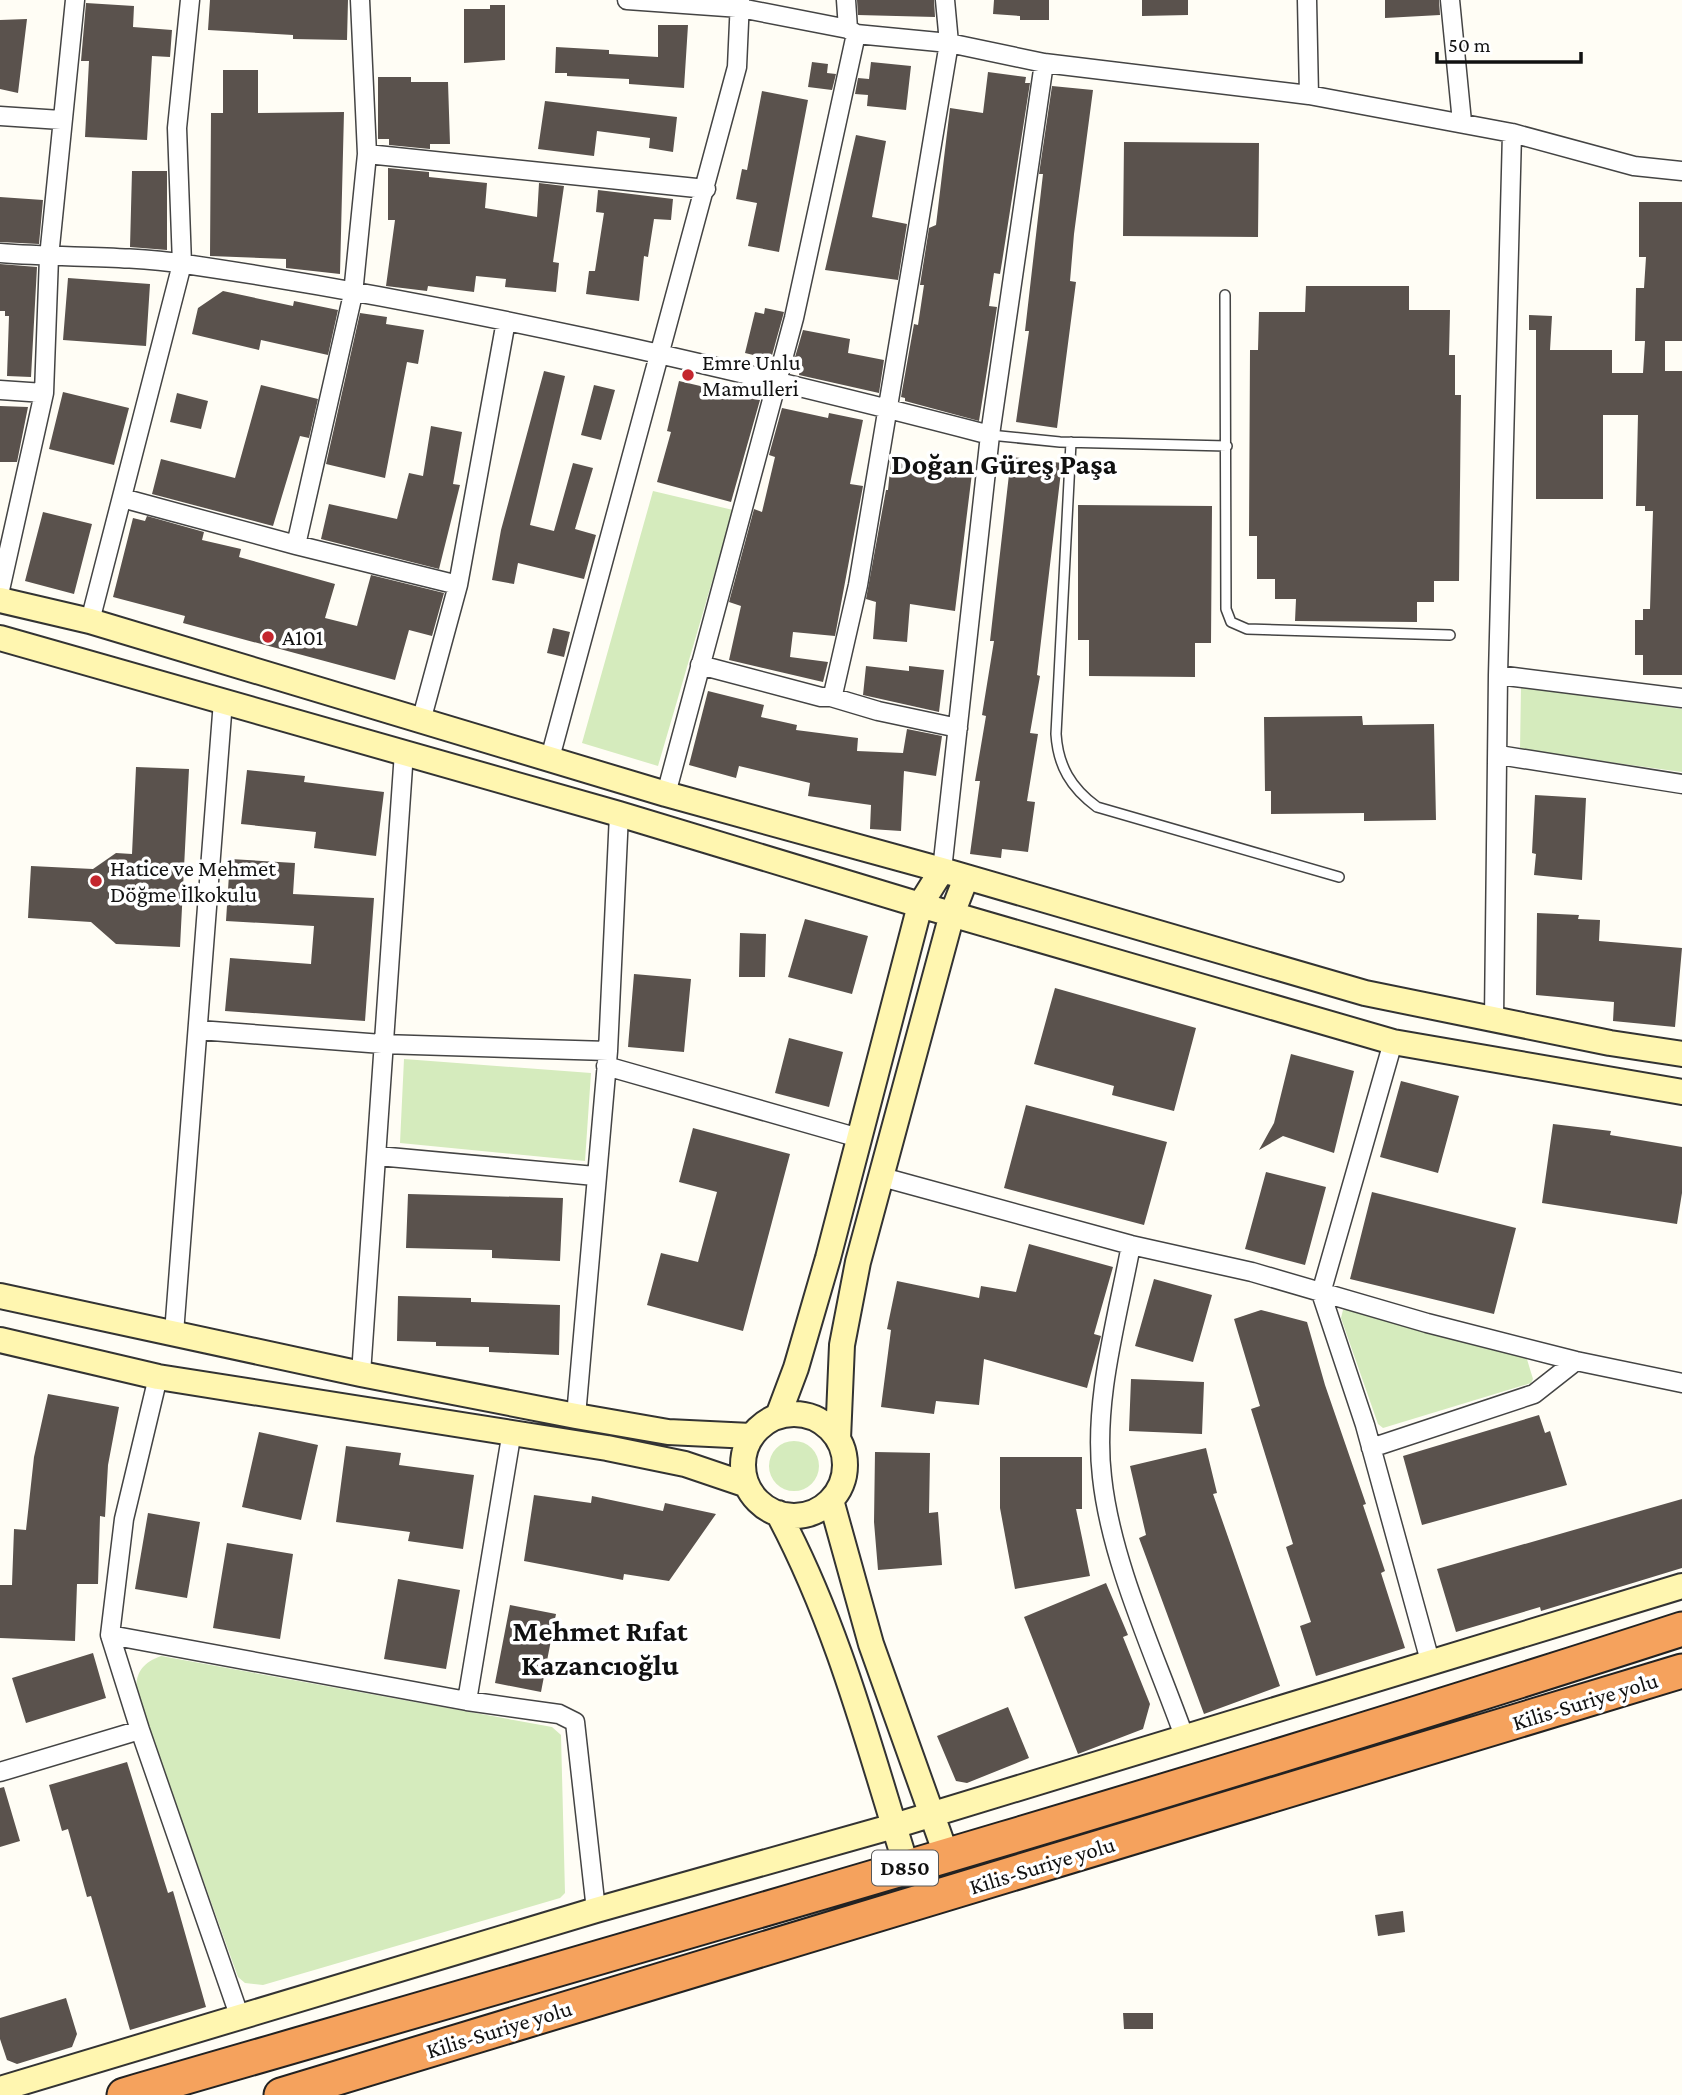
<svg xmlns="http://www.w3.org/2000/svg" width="1682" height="2095" font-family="'Crimson Pro',serif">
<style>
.green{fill:#d5ebbd}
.building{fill:#5a524d}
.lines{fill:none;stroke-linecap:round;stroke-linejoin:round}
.lane-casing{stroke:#444;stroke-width:12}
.street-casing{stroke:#444;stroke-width:21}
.secondary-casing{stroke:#333;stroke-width:28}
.highway-casing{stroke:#222;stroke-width:37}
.lane{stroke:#fff;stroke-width:9}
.street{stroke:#fff;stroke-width:18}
.secondary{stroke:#fff6b0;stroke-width:24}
.highway{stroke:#f5a25d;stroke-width:33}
.poi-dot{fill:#c4262e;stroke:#fff;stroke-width:2.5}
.labels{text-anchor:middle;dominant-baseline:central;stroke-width:7;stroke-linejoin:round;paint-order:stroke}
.shield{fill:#fff;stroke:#585858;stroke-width:2}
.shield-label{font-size:21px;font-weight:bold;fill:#111}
.poi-label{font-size:23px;fill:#111;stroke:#fff;text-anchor:start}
.street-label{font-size:23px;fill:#111;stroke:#fff}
.district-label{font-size:30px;font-weight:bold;fill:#111;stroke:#fff}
</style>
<rect width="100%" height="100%" fill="#fffdf5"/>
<path class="green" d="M653 491 733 510 658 766 582 743Z
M1521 687 1682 709V772L1520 750Z
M404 1059 591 1073 585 1161 400 1143Z
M1350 1307 1526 1356 1533 1379 1531 1383 1383 1428 1378 1424 1341 1318 1343 1310Z
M769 1466a25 25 0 1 1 50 0a25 25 0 1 1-50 0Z
M161 1656 552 1727 561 1735 565 1893 560 1898 263 1985 245 1983 238 1977 137 1696C134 1675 141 1663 161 1656Z"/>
<path class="building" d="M210 0H348L347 40 293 39V35L208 30Z
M857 0H934L935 17 858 15Z
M994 0H1049V20H1020V16L993 14Z
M1142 0H1188V15L1142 16Z
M1385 0H1439L1440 15 1385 18Z
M86 3 134 6 133 27 172 30 170 57 152 56 147 140 85 137 89 61H81Z
M490 5H505V60L464 63V9H490Z
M27 19 18 93 0 89V20Z
M658 25H688L684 88 629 84V79L567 76V73H555L556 47 609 50V54L658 57Z
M812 62 828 64 827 73 836 74 832 90 808 87Z
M871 62 911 66 906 110 867 106 868 95 855 94 858 78 869 79Z
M223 70H258V113L344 112 340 274 286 268V259L210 256 211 113H223Z
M988 72 1026 77 1025 83H1030L1002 262 1000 274 994 273 989 306 997 307 979 421 905 401V398L901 397 914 324 918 325 924 285H920L929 228 936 225 950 108 983 113Z
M378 77H411V82H448L450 144H430V149L389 145V139H378Z
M1052 86 1093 90 1074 234 1070 281 1076 282 1057 428 1016 422 1029 331H1025L1043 174H1039Z
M762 91 808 100 779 252 748 246 757 203 736 199 742 169 747 170Z
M545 101 677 117 673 152 649 148 650 138 597 131 594 156 538 149Z
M856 135 886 141 872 217 907 224 898 280 825 270Z
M1124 142 1259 143 1258 237 1123 236Z
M388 168 429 172V177L487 183 485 208 537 217 539 183 564 186 553 262 559 263 556 292 505 287 506 279 476 276 474 292 428 286 427 291 386 286 395 220H388Z
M132 171H167V250L130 247Z
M598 190 673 199 671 220 654 219 648 257 644 256 639 301 586 294 589 271H595L604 213 596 212Z
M0 197 43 200 39 244 0 242Z
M1639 202H1682V341H1665V371H1682V675H1643V655H1635V620H1643V609H1650L1653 511H1645V506H1636L1638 415H1603V499H1536V330H1529V315L1552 316 1550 350H1612V373H1643L1645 341H1635L1636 288H1644L1646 257H1639Z
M0 264 37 267 31 377 7 376 9 316H5V311H0Z
M68 278 150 284 146 346 63 340Z
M1306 286H1409V310H1450L1449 355H1455V395H1461L1459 581H1434V602H1417V622L1295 621 1296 599H1275V579H1257V536H1249L1250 350H1258L1259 312H1305Z
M223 291 293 306 294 301 338 310 328 355 261 340 259 350 192 334 198 308Z
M765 308 784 312 771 359 745 353 755 312 764 314Z
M360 313 387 317 386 324 424 330 418 364 407 362 385 478 326 464Z
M803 330 850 339 848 353 884 360 879 393 799 375 800 366 793 364Z
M544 371 565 376 530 525 554 531 573 463 593 468 575 529 596 535 584 579 518 563 514 584 492 580 501 530Z
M679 381 760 400 731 502 657 482 671 432 667 431Z
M261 385 318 399 309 438 300 436 273 526 152 494 161 459 235 478Z
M594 385 615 390 601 440 581 435Z
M63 392 129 408 114 465 49 449Z
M177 393 208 401 201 429 170 422Z
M0 406 28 407 17 462H0Z
M782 408 828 418 829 413 863 420 850 484 863 486 835 636 793 632 790 657 828 662 823 682 729 660 741 606 729 602 754 509 762 512 775 457 769 455Z
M431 426 462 432 453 484 460 485 439 569 321 539 329 504 397 519 409 473 423 476Z
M1011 457 1062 463 1037 675 1040 676 1030 733 1038 734 1027 801 1035 802 1028 852 1002 849 1001 858 970 854 980 781H975L986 716 982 715 994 641H990Z
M891 460 936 464V467L972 473 955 611 910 604 907 642 873 639 876 602 866 599 886 490H888Z
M1078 505 1212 506 1211 643H1195V677L1089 676V640H1078Z
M43 512 92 524 74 594 25 581Z
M147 516 204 532 202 540 241 549 239 557 335 584 325 618 357 626 371 575 444 593 432 636 409 630 395 680 183 623 185 616 113 597 133 518 145 521Z
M553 628 570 632 564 657 547 653Z
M866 666 909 671V666L944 670 939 712 863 695Z
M708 691 764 705 761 717 797 725 796 730 858 738 857 751 903 753 907 729 942 736 936 776 904 771 901 831 870 829 871 805 808 796 810 783 739 766 736 778 689 765Z
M1362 716 1363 725 1434 724 1436 820 1364 821V813L1271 814V791H1265L1264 717Z
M136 767 189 769 180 947 116 944 91 922 28 918 31 866 93 869 116 853 132 854Z
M247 770 305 776 304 782 384 792 376 856 314 848 316 832 241 824Z
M1535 795 1586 798 1582 880 1534 875 1536 854 1532 853Z
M230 859 295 863 293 894 374 898 365 1021 225 1011 230 958 311 964 314 926 226 921Z
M1537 913 1579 915 1578 919 1600 920 1599 941 1682 948 1675 1027 1613 1021 1614 1002 1536 995Z
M805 919 868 936 852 994 788 977Z
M740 933 766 934 765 977H739Z
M634 974 691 979 684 1052 628 1047Z
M1055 988 1196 1028 1174 1111 1112 1095 1114 1086 1034 1064Z
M789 1038 843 1052 829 1107 775 1093Z
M1291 1054 1354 1071 1334 1153 1283 1136 1259 1150 1274 1123Z
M1401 1081 1459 1096 1438 1173 1380 1157Z
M1026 1105 1167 1142 1144 1225 1004 1188Z
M1553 1124 1611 1131 1610 1135 1682 1147V1193L1677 1224 1542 1203Z
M693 1128 790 1154 743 1331 647 1305 661 1253 698 1262 717 1192 679 1182Z
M1266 1172 1326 1187 1305 1265 1245 1249Z
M1372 1192 1516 1228 1494 1314 1350 1279Z
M408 1194 563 1198 560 1261 492 1258V1250L406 1248Z
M1029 1244 1113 1267 1094 1334 1101 1336 1087 1388 984 1359 979 1405 936 1401 934 1414 881 1407 891 1330 887 1329 897 1281 979 1298 981 1286 1016 1292Z
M1154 1279 1212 1295 1193 1362 1135 1346Z
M398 1296 471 1298V1302L560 1305 559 1355 489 1352V1347L436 1346V1342L397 1341Z
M1261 1310 1307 1322 1325 1385 1366 1504 1363 1505 1385 1571 1381 1573 1405 1648 1316 1676 1300 1626 1311 1622 1286 1547 1293 1544 1251 1409 1260 1406 1234 1319Z
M1131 1379 1204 1382 1202 1434 1129 1431Z
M48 1394 119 1407 108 1465 105 1517 100 1516 98 1584H77L75 1641 0 1638V1585H12L14 1529 26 1530 34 1457Z
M1539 1415 1545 1433 1550 1431 1567 1485 1422 1525 1403 1456Z
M259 1432 318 1445 301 1520 242 1507Z
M346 1446 401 1453 399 1465 474 1475 463 1549 408 1541 410 1532 336 1522Z
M1206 1448 1217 1493 1213 1494 1280 1686 1204 1714 1139 1538 1146 1535 1130 1466Z
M875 1452 930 1453 929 1513 938 1512 942 1565 878 1570 874 1522Z
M1000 1457H1082V1509H1076L1090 1576 1015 1589 1000 1508Z
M534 1495 591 1503 592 1496 663 1511 665 1503 716 1514 669 1581 624 1574 623 1580 524 1561Z
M1682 1499V1568L1541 1611 1540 1607 1456 1632 1437 1569Z
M148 1513 200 1522 187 1598 135 1589Z
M227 1543 293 1554 280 1639 213 1628Z
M398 1579 460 1590 446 1669 384 1659Z
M1106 1583 1128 1635 1123 1637 1150 1704 1143 1729 1078 1754 1024 1617Z
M510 1605 556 1614 541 1692 495 1683Z
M93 1653 106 1698 26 1723 12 1678Z
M1008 1707 1029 1758 967 1783 956 1781 937 1736Z
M127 1762 168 1893 173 1891 206 2007 130 2030 91 1896 87 1897 68 1829 62 1831 49 1785Z
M4 1787 20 1841 0 1847V1788Z
M1403 1911 1405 1932 1378 1936 1375 1915Z
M66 1998 77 2034 72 2047 17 2064 7 2060 0 2039V2018Z
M1123 2013H1153V2029H1124Z"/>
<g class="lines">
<defs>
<path id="lane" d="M1225 295 1226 609 1231 622 1247 629 1450 635
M990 435 1060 442 1227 446
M1071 442 1056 734C1058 766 1071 788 1097 807L1339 877"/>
<path id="street" d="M627 0 740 8 848 29 856 34 949 43 1044 63 1309 95 1512 133 1634 166 1682 171
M846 0 848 29
M1307 0 1309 95
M1450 0 1462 122
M0 116 61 120
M367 154 706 189
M0 253C61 258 124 255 185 264 457 304 724 366 990 435
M0 390 44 393
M122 498 296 545 458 585 506 321
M296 545 353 294 367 154 360 0
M0 590 44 393 49 257 75 0
M90 621 182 264 177 128 190 0
M700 665 821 697H831L834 690 858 585 949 43 945 0
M1498 675 1682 698
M831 697 878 711 958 728
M421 721 458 585
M1499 755 1682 784
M550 758 737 67 740 0
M666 794 794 318 856 34
M942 870 990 435 1044 63
M1494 1019 1498 675 1512 133
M199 1030 382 1044 608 1051
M1393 1042 1321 1293 1365 1425 1430 1661
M606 1066 859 1138
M378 1156 595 1176
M882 1177 1131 1245 1252 1272 1427 1323 1576 1361 1682 1383
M1131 1245C1117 1320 1093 1401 1102 1477 1111 1562 1155 1655 1184 1736
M174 1333 223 701
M361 1374 404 752
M158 1377 124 1519 110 1635 140 1730 239 2015
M576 1416 608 1051 619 814
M1371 1448 1534 1394 1576 1361
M110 1635 467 1701 559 1714 575 1722 596 1910
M467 1701 512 1431
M0 1772 140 1730"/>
<path id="secondary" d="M0 600 90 621 666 794 942 870 1365 993 1610 1043 1682 1054
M0 638 619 814 920 905 1393 1042 1682 1092
M0 1296 361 1374 576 1416 668 1432 751 1436
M0 1340 158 1377 607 1448 685 1464 747 1485
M743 1465a51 51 0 1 1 102 0a51 51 0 1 1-102 0Z
M778 1416 796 1368 828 1258 920 905 942 870
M838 1439 842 1345 858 1262 952 914 966 878
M831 1500 871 1644 947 1857
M778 1513C838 1625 869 1747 907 1868
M0 2089 596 1910 894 1826 1682 1586"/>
<path id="highway" d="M124 2095C645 1944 1166 1796 1682 1629
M281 2095 1682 1671"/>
</defs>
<use href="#lane" class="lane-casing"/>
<use href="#street" class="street-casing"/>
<use href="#secondary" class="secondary-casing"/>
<use href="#highway" class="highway-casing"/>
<use href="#lane" class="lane"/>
<use href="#street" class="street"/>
<use href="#secondary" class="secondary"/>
<use href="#highway" class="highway"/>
</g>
<g class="poi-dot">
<circle cx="688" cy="375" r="7"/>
<circle cx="268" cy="637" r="7"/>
<circle cx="96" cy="881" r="7"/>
</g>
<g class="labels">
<rect class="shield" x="872" y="1850.5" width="66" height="35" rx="5"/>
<g class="shield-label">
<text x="905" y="1868">D850</text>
</g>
<g class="poi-label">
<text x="702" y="362">Emre Unlu<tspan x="702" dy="26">Mamulleri</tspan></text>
<text x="282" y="637">A101</text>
<text x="110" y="868">Hatice ve Mehmet<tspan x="110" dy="26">Döğme İlkokulu</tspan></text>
</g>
<g class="street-label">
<text transform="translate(1585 1701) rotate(-17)">Kilis-Suriye yolu</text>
<text transform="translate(1042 1865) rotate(-17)">Kilis-Suriye yolu</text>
<text transform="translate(499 2029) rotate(-17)">Kilis-Suriye yolu</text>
</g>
<g class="district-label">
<text x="1004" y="463">Doğan Güreş Paşa</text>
<text x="600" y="1630">Mehmet Rıfat<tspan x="600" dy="34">Kazancıoğlu</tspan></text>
</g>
</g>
<path d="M1437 52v10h144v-10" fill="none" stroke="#111111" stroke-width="3.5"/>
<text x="1448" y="52" font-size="21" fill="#111111" stroke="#ffffff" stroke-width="5" paint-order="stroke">50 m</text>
</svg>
